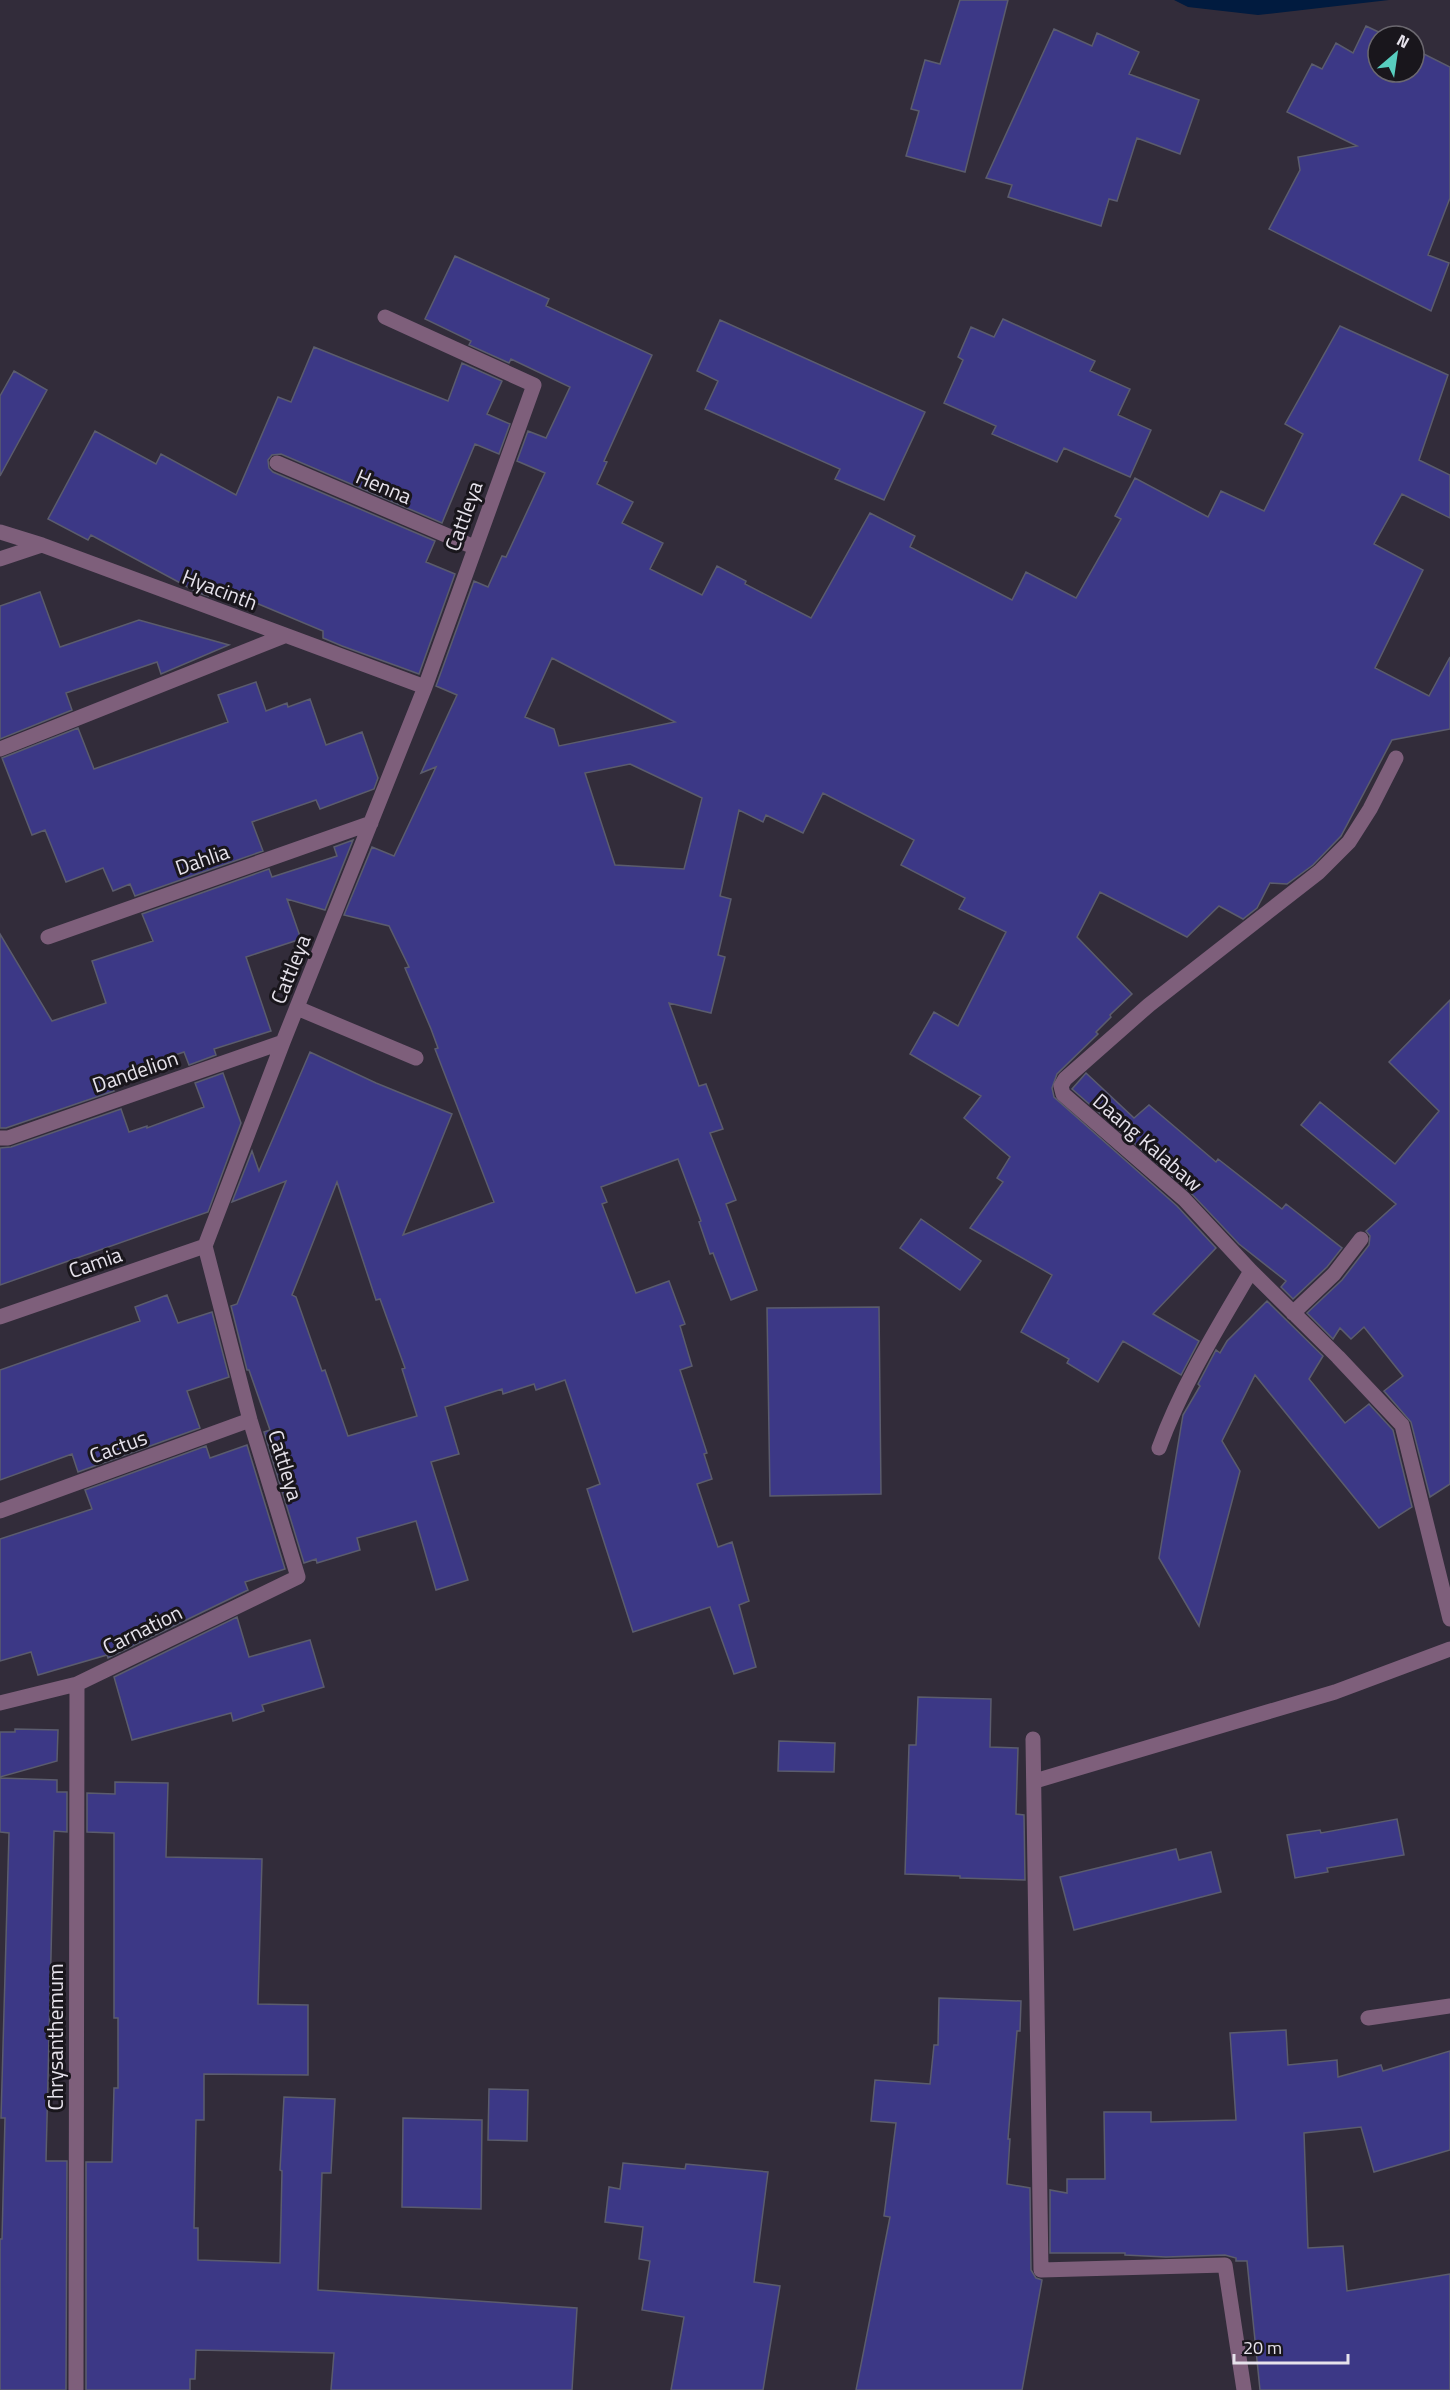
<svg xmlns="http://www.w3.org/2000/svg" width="1450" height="2390" font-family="'Titillium Web',sans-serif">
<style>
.water{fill:#011b3f}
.building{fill:#3c3886;stroke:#5b5c6d;stroke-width:1.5;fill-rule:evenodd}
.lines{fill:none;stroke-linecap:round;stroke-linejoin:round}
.service{stroke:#7e5f7b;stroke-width:15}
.minor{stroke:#7e5f7b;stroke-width:15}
.labels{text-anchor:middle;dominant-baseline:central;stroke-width:6;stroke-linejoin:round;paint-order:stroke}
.street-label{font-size:21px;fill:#e6e2eb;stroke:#19161c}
</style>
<rect width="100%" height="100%" fill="#322c3a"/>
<path class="water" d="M1174 0H1389L1258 15 1188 7Z"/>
<path class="building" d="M960 0H1008L965 172 906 156 919 111 911 109 925 60 940 64Z
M1366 26 1387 36H1378V72H1414V49L1450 67V198L1428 255 1449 263 1431 311 1269 229 1300 170 1298 157 1357 146 1287 112 1312 64 1322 69 1336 43 1353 53Z
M1054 29 1092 46 1097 33 1139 52 1129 74 1199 100 1180 154 1137 138 1117 201 1109 199 1101 226 1008 197 1012 185 986 178Z
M455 256 549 299 546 306 652 355 604 461 607 462 597 484 633 502 622 523 663 543 650 569 702 595 717 566 746 581 745 584 811 618 870 513 915 536 910 547 1012 600 1026 572 1076 598 1121 519 1115 516 1135 478 1208 517 1221 491 1264 511 1303 434 1285 424 1340 326 1448 375 1419 460 1450 475V518L1402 494 1374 544 1423 570 1375 668 1429 696 1450 657V729L1392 740 1341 836 1313 865 1287 884 1270 883 1257 908 1243 919 1219 906 1187 937 1100 892 1077 937 1132 994 1110 1015 1111 1017 1096 1032 1098 1034 1057 1074 1052 1088 1054 1097 1177 1206 1216 1248 1153 1314 1199 1341 1181 1375 1123 1341 1098 1382 1067 1363 1069 1359 1021 1332 1052 1275 970 1228 1003 1182 997 1178 1010 1157 964 1118 981 1096 910 1054 934 1012 958 1026 1006 932 959 909 965 898 901 865 914 840 823 793 803 833 766 815 763 822 739 810 720 896 731 899 718 955 725 957 711 1013 669 1003 699 1086 706 1084 723 1129 710 1133 736 1200 726 1204 757 1290 731 1300 713 1253 710 1254 699 1222 701 1221 678 1159 601 1187 607 1202 602 1204 636 1293 669 1281 685 1324 680 1326 692 1366 680 1370 707 1453 704 1454 712 1479 697 1484 718 1547 732 1542 749 1601 739 1605 756 1667 734 1674 710 1607 633 1632 587 1489 600 1484 565 1380 536 1390 534 1384 503 1394 502 1389 445 1407 459 1454 431 1462 468 1580 436 1590 416 1521 357 1538 360 1550 317 1563 316 1559 304 1563 264 1432 270 1430 249 1370H247L231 1306 237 1304 286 1181 232 1202 252 1151 259 1171 310 1052 376 1083 452 1114 403 1235 494 1202 435 1049 438 1048 431 1029 405 968 409 967 389 926 344 915 372 847 394 856 436 767 421 773 457 695 436 686 474 581 488 587 502 556 506 557 544 475 545 473 517 461 528 431 546 438 570 387 511 359 509 363 469 345 471 341 425 319ZM552 658 675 722 559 746 554 729 525 717ZM630 764 702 798 684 869 615 865 585 773ZM337 1182 376 1300 380 1299 405 1368 402 1369 417 1416 348 1436 325 1370 322 1371 296 1297 292 1295Z
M1003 319 1095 361 1090 371 1130 389 1118 415 1151 430 1130 477 1064 448 1057 462 992 434 996 426 944 403 963 360 958 357 971 327 994 337Z
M720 320 925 412 884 500 835 479 840 469 705 409 718 381 697 371Z
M314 347 448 401 462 363 502 381 487 414 510 424 499 454 475 444 442 523 281 454 272 455 268 460 269 468 273 472 435 541 426 562 455 574 419 674 342 646 323 638V631L206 582 208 596 199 593 91 535 88 540 48 519 95 431 156 464 161 454 236 495 278 397 291 402Z
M14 371 47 390 0 476V396Z
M40 592 60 647 139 620 229 645 161 674 157 662 66 693 72 710 0 739V606Z
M256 682 266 711 287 703 288 707 310 699 326 745 362 732 378 778 374 789 320 809 316 800 252 822 263 851 135 896 130 884 113 891 103 868 66 882 45 830 32 835 2 758 78 728 94 769 228 722 218 695Z
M353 840 325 910 287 899 301 939 246 957 271 1031 214 1049 216 1055 189 1065 184 1052 109 1077 114 1091 6 1128H0V934L52 1021 106 1003 92 961 153 941 142 914 269 869 272 877 337 856 334 847Z
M1450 1000V1484L1430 1497 1411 1422 1384 1391 1403 1376 1364 1327 1351 1339 1340 1328 1333 1339 1307 1313 1342 1280 1369 1245 1370 1236 1366 1231 1396 1204 1301 1125 1320 1102 1395 1164 1439 1111 1389 1062Z
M223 1073 241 1123 208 1212 0 1285V1148L11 1147 121 1109 129 1132 147 1126V1128L204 1107 195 1083Z
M1086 1073 1134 1118 1149 1105 1216 1162 1218 1159 1282 1209 1286 1204 1342 1248 1327 1267 1293 1299 1281 1287 1286 1281 1239 1244 1190 1192 1072 1089Z
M921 1219 981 1261 960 1290 900 1248Z
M167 1295 178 1323 212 1312 229 1377 187 1391 200 1428 78 1472 72 1454 0 1480V1370L140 1321 135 1307Z
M1267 1301 1323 1356 1309 1379 1345 1423 1369 1404 1393 1430 1412 1507 1379 1528 1255 1375 1222 1441 1240 1471 1199 1626 1159 1558 1183 1415 1200 1386 1198 1384 1216 1350 1220 1353 1227 1341Z
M879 1307 881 1494 770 1496 767 1308Z
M247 1445 285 1569 245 1582 248 1590 108 1658 107 1655 38 1675 31 1652 0 1661V1539L92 1509 85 1490 206 1446 210 1458Z
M237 1617 249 1657 310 1640 324 1687 262 1705 264 1711 233 1721 231 1713 132 1740 114 1677Z
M918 1697 991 1699 990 1747 1018 1748 1016 1814 1024 1815 1025 1880 960 1878V1876L905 1874 909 1745H916Z
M15 1729 58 1730 57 1761 0 1777V1732H15Z
M779 1741 835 1743 834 1772 778 1771Z
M0 1778 57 1780V1792H67V1832L54 1831 46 2161H67L66 2390H0V2239H2L5 2118H1L9 1833 0 1832Z
M115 1782 168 1783 166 1857 262 1859 258 2004 308 2005V2075L204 2074V2120H196L194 2228H198V2260L280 2263 282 2171 280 2170 284 2097 335 2099 331 2173H322L318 2290 577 2308 572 2390H331L334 2353 196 2350 195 2379H190V2390H86V2162H112L114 2088H118V2018H114V1833L87 1832V1793L115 1794Z
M1397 1819 1404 1855 1327 1868 1328 1872 1295 1878 1287 1835 1320 1830 1321 1833Z
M1176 1849 1179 1860 1211 1852 1221 1892 1074 1930 1060 1877Z
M939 1998 1021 2001 1020 2031H1017L1008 2139H1010L1007 2184 1030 2188 1031 2270 1036 2278 1042 2280 1022 2390H856L890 2217 884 2216 896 2123 871 2121 875 2080 930 2084 934 2045H938Z
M1286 2030 1288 2065 1337 2060 1338 2077 1381 2065 1383 2071 1450 2051V2150L1374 2172 1361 2127 1304 2133 1308 2248 1343 2246 1347 2291 1450 2274V2390H1260L1247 2261H1236V2258L1225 2255 1166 2257 1125 2255V2253H1050V2190L1067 2193V2179H1105L1104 2112H1151V2122L1236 2120 1230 2033Z
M489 2089 528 2090 527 2141 488 2140Z
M403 2118 482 2120 481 2209 402 2207Z
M623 2163 685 2169 686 2164 768 2172 754 2282 780 2286 763 2390H671L684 2317 642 2310 650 2261 639 2259 643 2227 605 2222 609 2187 620 2189Z"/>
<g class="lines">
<path class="service" d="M1035 1781 1335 1692 1450 1649
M1368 2018 1450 2006"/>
<path class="minor" d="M277 463 474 547
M0 532 42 545 425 687
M0 559 42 545
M0 749 284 636
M1396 758 1370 809 1349 842 1319 872 1149 1005 1065 1079 1061 1086 1063 1094 1184 1199 1251 1271 1338 1357 1402 1425 1450 1619
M48 937 371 823
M297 1008 416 1058
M0 1138H8L283 1042
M1293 1313 1334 1274 1361 1239
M0 1317 205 1246
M1159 1448C1182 1385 1217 1329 1251 1271
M0 1511 250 1420
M0 1703 77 1684 298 1577 250 1420 205 1246 283 1042 425 687 534 385 385 317
M1033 1739 1041 2270 1225 2265 1244 2390
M76 2390 77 1684"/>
</g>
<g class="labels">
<g class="street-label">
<text transform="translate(384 486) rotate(23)">Henna</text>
<text transform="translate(463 516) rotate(-70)">Cattleya</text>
<text transform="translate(220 589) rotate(21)">Hyacinth</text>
<text transform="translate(202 859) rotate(-19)">Dahlia</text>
<text transform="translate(290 969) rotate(-68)">Cattleya</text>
<text transform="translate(135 1071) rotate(-19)">Dandelion</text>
<text transform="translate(1148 1142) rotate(41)">Daang Kalabaw</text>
<text transform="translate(95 1262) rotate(-19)">Camia</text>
<text transform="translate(118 1446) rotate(-20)">Cactus</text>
<text transform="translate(286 1465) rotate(73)">Cattleya</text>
<text transform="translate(142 1629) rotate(-26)">Carnation</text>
<text transform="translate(55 2037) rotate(-90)">Chrysanthemum</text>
</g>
</g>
<g transform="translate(1396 54) rotate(29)"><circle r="28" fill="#19161c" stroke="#6b686f" stroke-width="1.5"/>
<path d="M0-4.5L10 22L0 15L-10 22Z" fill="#58cec0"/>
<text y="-9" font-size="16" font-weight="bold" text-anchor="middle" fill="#e6e2eb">N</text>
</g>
<path d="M1234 2354v9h114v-9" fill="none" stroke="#e6e2eb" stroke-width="3"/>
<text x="1243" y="2354" font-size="18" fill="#e6e2eb" stroke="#19161c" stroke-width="4.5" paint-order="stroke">20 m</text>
</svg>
